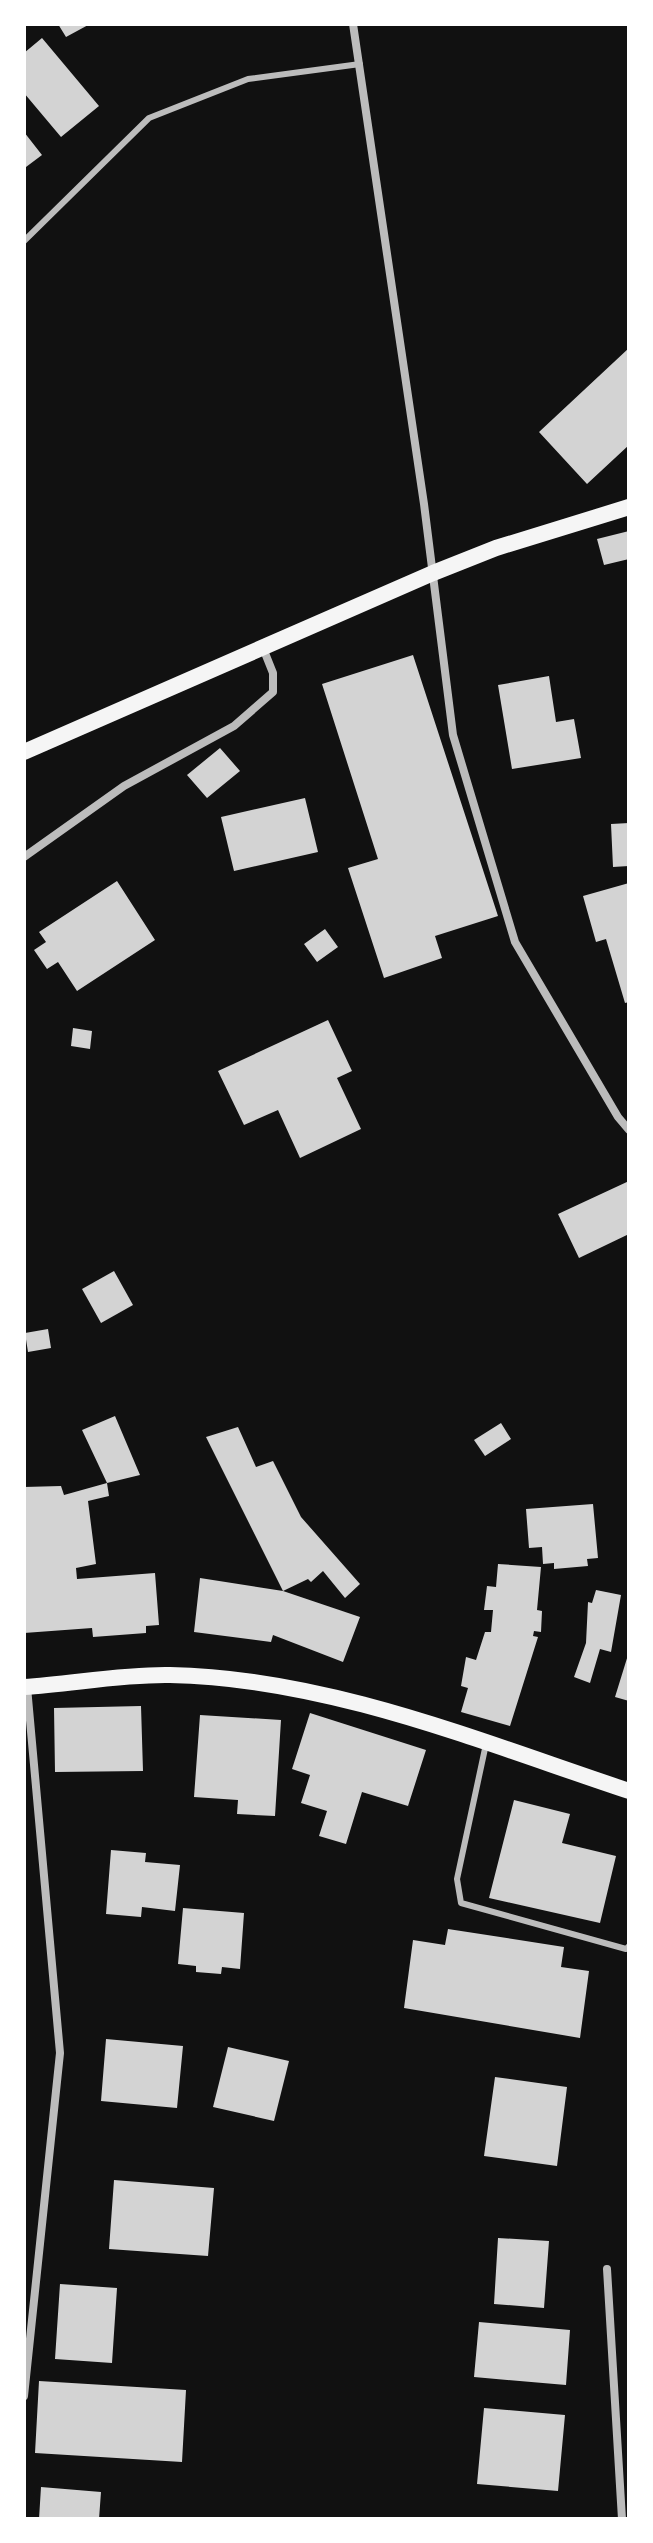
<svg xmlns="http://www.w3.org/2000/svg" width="653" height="2543" font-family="'Nunito Sans',sans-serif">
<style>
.building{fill:#d3d3d3}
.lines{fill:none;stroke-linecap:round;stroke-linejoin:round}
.service{stroke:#bcbcbc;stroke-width:6}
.minor{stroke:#bcbcbc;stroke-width:8}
.secondary{stroke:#f5f5f5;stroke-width:16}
</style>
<rect width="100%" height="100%" fill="#111"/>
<path class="building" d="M58 24H90L66 37Z
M42 38 99 106 61 137 24 93V53Z
M24 132 42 155 26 167 24 165Z
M629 348V445L587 484 539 432Z
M629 531V559L604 565 597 539Z
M413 655 498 916 435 936 442 958 384 978 348 868 378 859 322 684Z
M549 676 556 722 574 719 581 758 512 769 498 685Z
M220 748 240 771 207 798 187 775Z
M305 798 318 852 234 871 221 817Z
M629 823V866L613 867 611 824Z
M117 881 155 940 77 991 58 962 47 969 34 950 46 942 39 932Z
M629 883V1002L625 1003 606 939 596 942 583 896Z
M325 929 338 947 317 962 304 944Z
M328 1020 352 1071 337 1078 361 1129 300 1158 278 1110 244 1125 218 1071Z
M73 1028 92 1031 90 1049 71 1046Z
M629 1181V1234L579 1258 558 1214Z
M114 1271 133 1305 101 1323 82 1289Z
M48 1329 51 1348 28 1352 25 1333Z
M115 1416 140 1475 107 1483 82 1430Z
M501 1423 511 1439 485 1456 474 1440Z
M238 1427 256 1467 273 1461 301 1517 360 1584 345 1598 323 1571 311 1582 308 1579 283 1591 206 1437Z
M107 1483 109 1496 88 1501 96 1564 76 1568 77 1579 155 1573 159 1625 146 1626V1633L93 1637 92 1628 24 1633V1487L61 1486 64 1495Z
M593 1504 598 1558 587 1559 588 1566 554 1569V1563L543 1564 542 1547 529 1548 526 1509Z
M498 1564 541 1567 537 1610 542 1611 541 1632 534 1631 533 1636 538 1637 510 1726 461 1712 468 1688 461 1686 466 1657 476 1660 485 1632H491L493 1610H484L487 1586 496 1587Z
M200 1578 283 1591 360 1617 343 1662 273 1635 271 1642 194 1632Z
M596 1590 621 1595 611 1652 600 1649 590 1683 574 1677 586 1643 588 1602 592 1603Z
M628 1655H629V1701L615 1697Z
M141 1706 143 1771 55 1772 54 1708Z
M310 1713 426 1750 408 1806 362 1792 346 1844 319 1836 327 1811 301 1803 310 1775 292 1769Z
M200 1715 281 1720 275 1816 237 1814 238 1800 194 1797Z
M514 1800 570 1814 562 1843 616 1856 600 1923 489 1898Z
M111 1850 146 1853 145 1862 180 1865 175 1911 142 1907 141 1917 106 1914Z
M183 1908 244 1913 240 1969 222 1967 221 1974 196 1972V1966L178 1964Z
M448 1929 564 1947 561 1967 589 1971 580 2038 404 2008 413 1940 445 1945Z
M106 2039 183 2046 177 2108 101 2101Z
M228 2047 289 2061 274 2121 213 2107Z
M495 2077 567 2087 557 2166 484 2156Z
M114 2180 214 2188 208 2256 109 2249Z
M498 2238 549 2241 544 2308 494 2304Z
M60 2284 117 2288 112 2363 55 2359Z
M479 2322 570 2330 566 2385 474 2377Z
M39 2381 186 2390 182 2462 35 2453Z
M484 2408 565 2415 558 2491 477 2484Z
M41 2487 101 2492 99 2519H39Z"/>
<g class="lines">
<path class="service" d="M24 241 149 118 248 79 360 64
M486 1744 457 1879 461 1903 626 1949 629 1946"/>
<path class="minor" d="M353 24 424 504 453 735 515 942 618 1117 629 1130
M24 857 124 786 234 726 273 692V673L263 648
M607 2269 622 2519
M24 2396 60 2053 27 1687"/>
<path class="secondary" d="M24 752 433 573 496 548 629 507
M24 1687C72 1684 122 1674 170 1675 328 1678 481 1742 629 1791"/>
</g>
<rect width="653" height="2543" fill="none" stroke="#ffffff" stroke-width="52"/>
</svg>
